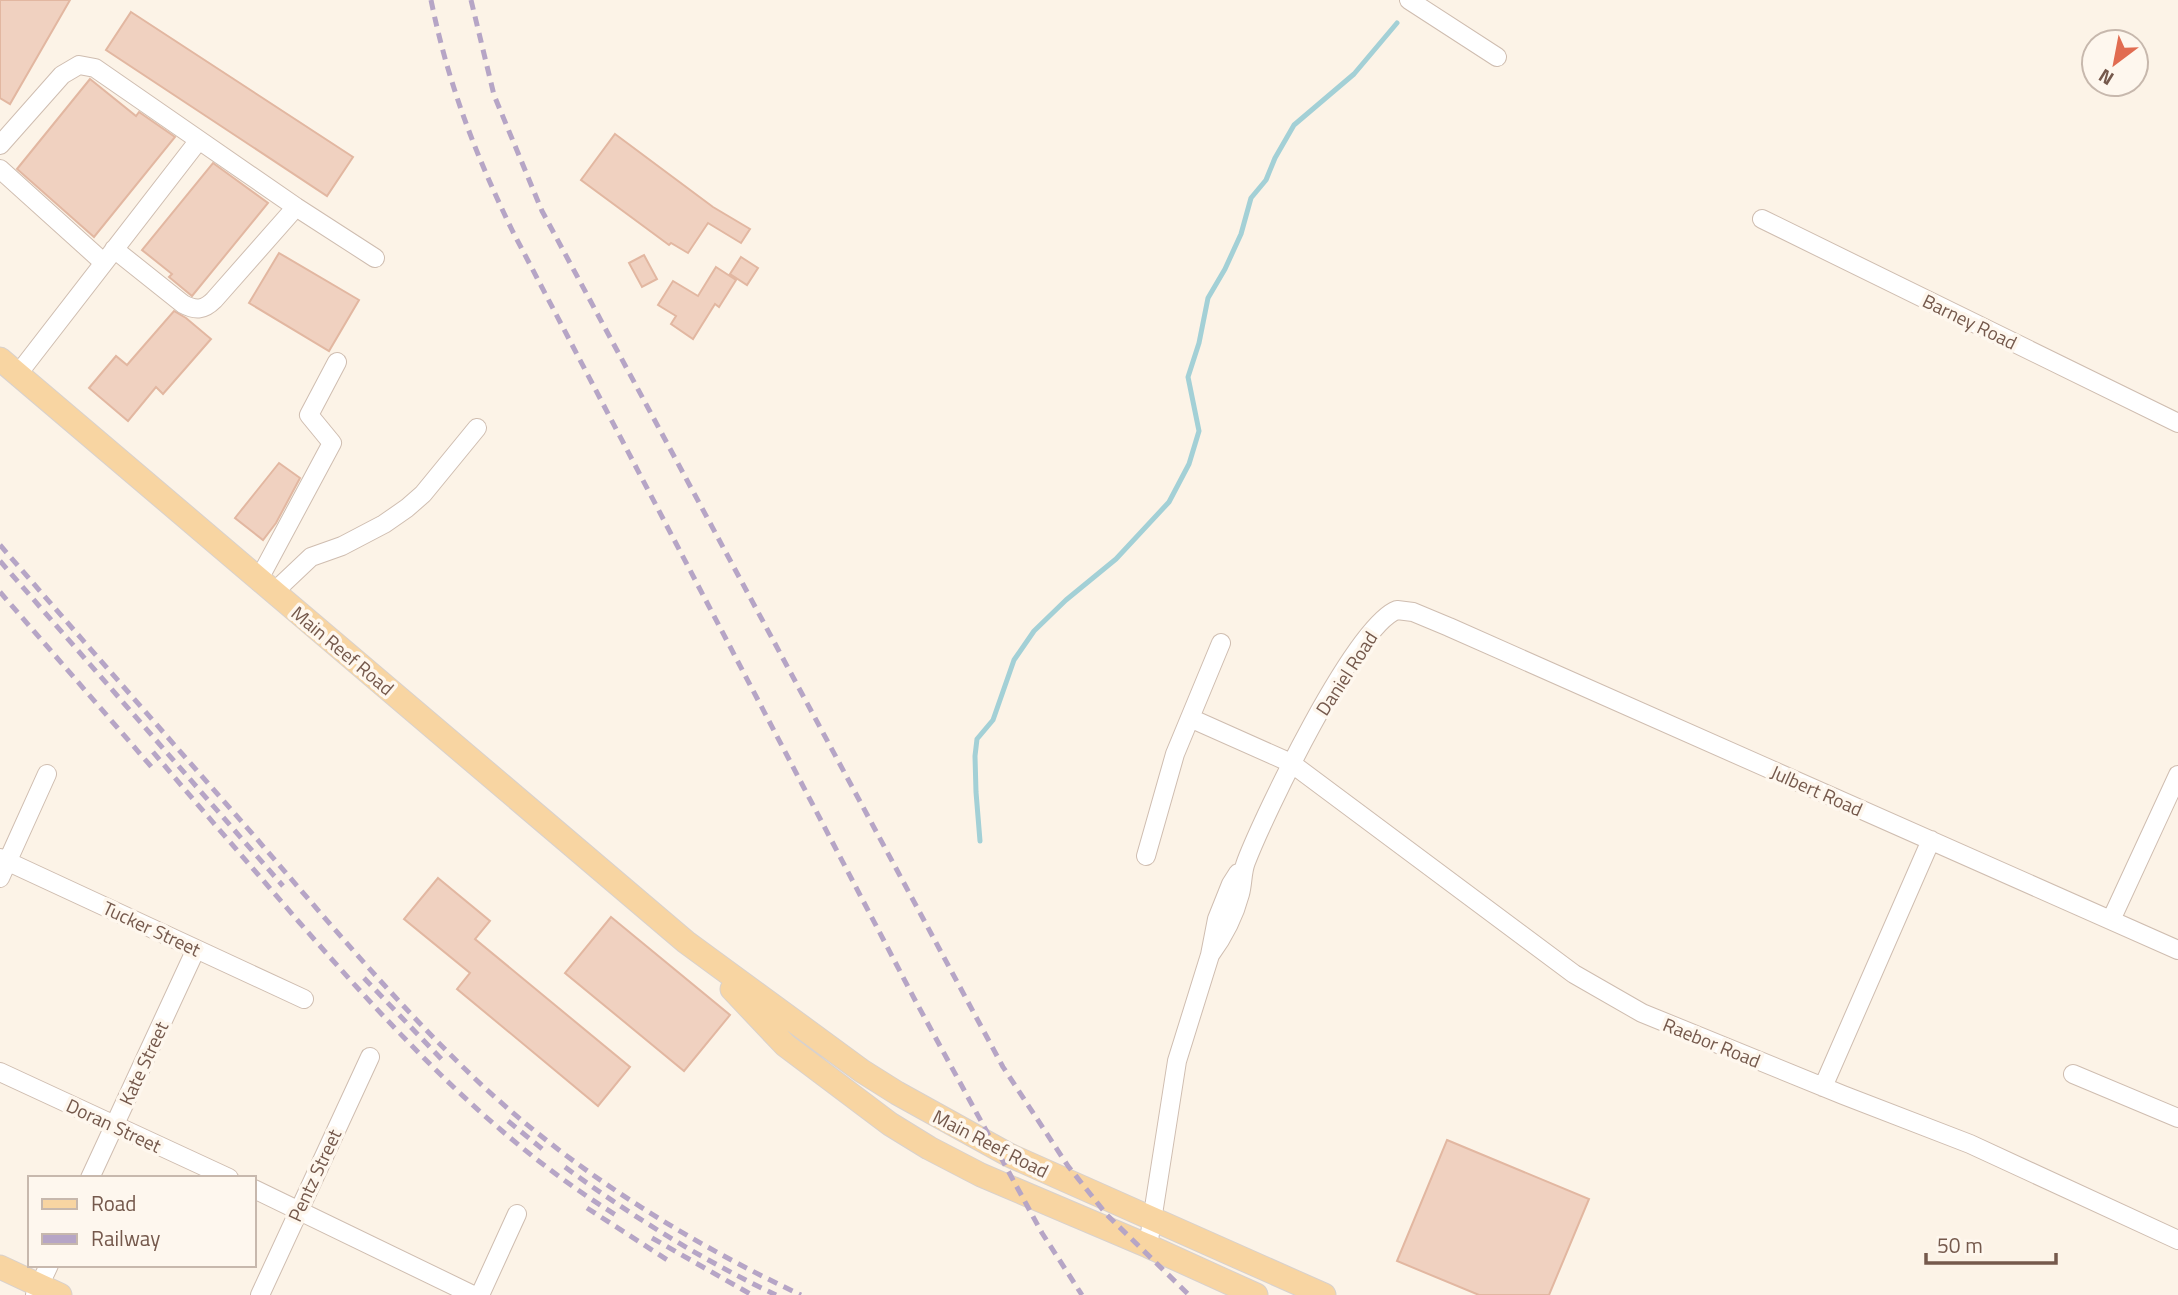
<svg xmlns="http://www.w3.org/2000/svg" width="2178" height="1295" font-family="'Titillium Web',sans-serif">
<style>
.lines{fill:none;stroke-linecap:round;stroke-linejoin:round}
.stream{stroke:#a3d0d6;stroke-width:5}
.building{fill:#f0d1c0;stroke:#e2b7a1;stroke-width:2}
.minor-casing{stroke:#cfbdb0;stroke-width:20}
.major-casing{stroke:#d8d1cd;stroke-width:25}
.minor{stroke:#fff;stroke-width:18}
.major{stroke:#f8d5a2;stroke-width:23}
.rail{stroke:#b6a5c6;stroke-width:5;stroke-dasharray:10 7;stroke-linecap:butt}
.labels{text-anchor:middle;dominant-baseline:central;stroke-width:7;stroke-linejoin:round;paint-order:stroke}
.street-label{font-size:19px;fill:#75594c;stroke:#fef7ee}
</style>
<rect width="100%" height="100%" fill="#fcf3e7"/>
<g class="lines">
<path class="stream" d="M980 841 976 792 975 756 977 739 993 720 1014 660 1034 631 1066 600 1116 559 1169 502 1189 464 1199 431 1188 377 1199 343 1208 298 1225 269 1241 234 1251 198 1266 180 1275 158 1294 125 1354 74 1397 23"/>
</g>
<path class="building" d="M0 0H70L10 104 0 98Z
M131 12 353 157 327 196 106 50Z
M90 79 136 116 139 112 175 137 94 237 17 169Z
M615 134 713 207 750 229 741 243 708 223 688 253 671 243 669 245 581 180Z
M213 163 268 203 192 296 169 277 172 274 142 250Z
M279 253 359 300 329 351 249 303Z
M644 255 657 279 642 287 629 263Z
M741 257 758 268 747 285 730 274Z
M716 267 736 280 719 307 715 304 693 339 671 324 676 316 658 305 673 281 698 296Z
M174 311 186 318 211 339 163 394 156 387 128 421 89 388 116 356 127 365Z
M279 463 300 478 276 523 263 540 235 518Z
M438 878 490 921 475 939 630 1067 598 1106 457 989 470 973 404 919Z
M611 917 730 1015 684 1071 565 973Z
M1447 1140 1589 1199 1549 1295H1479L1397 1261Z"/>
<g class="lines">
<defs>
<path id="minor" d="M1409 0 1497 57
M0 145 62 75 79 65 95 68 199 140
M0 169 103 262
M1762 219 2178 423
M114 249 183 304C196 311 204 310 214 300L296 207
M18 374 199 140 296 207 375 258
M259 579 332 443 309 415 337 362
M274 592 311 557 342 546 384 524 407 508 423 494 477 428
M1190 718 1291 763 1574 974 1642 1013 1843 1095 1970 1144 2178 1240
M1146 856 1175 754 1221 643
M0 858 304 999
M0 878 47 774
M2111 920 2178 775
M1210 955C1224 936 1234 917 1240 894 1243 883 1242 872 1246 862 1264 815 1355 625 1397 610L1413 612 1449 627 2178 950
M0 1072 229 1178
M2073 1074 2178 1118
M1823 1087 1931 840
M90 1178 196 949
M254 1189 473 1295
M1148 1246 1177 1061 1210 955 1217 919 1231 884 1238 873
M35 1295 49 1265
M260 1295 370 1057
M480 1295 517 1214"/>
<path id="major" d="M0 359 686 942 862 1071 897 1093 1009 1155 1324 1295
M732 989 785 1045 890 1124 929 1148 981 1175 1148 1246 1256 1295
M0 1267 60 1295"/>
</defs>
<use href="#minor" class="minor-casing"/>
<use href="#major" class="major-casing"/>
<use href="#minor" class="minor"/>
<use href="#major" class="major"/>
<path class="rail" d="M431 0C448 84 476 156 513 232L915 1000 1042 1233 1082 1295
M471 0 494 95 542 211 1003 1067 1068 1166 1107 1215 1189 1295
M0 545C85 643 171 741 256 838 324 917 391 997 465 1069 561 1163 680 1238 801 1295
M0 561 283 886
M0 592 155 771
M153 752C201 809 250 865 299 922 395 1032 494 1140 619 1217
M364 978 446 1064
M508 1121 546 1152
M565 1167C631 1216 701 1259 776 1295
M587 1208 672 1263
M652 1238 752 1295"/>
</g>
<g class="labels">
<g class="street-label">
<text transform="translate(1970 321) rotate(26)">Barney Road</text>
<text transform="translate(343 650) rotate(40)">Main Reef Road</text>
<text transform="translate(1346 673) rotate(-57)">Daniel Road</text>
<text transform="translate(1817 790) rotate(24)">Julbert Road</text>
<text transform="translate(152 928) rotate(25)">Tucker Street</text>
<text transform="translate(1712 1042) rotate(22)">Raebor Road</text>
<text transform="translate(143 1063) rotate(-65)">Kate Street</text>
<text transform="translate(114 1125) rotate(25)">Doran Street</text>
<text transform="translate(991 1143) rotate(27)">Main Reef Road</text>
<text transform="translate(314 1175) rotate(-65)">Pentz Street</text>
</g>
</g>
<rect x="28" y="1176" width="228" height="91" fill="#fef7ee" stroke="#c7b8ad" stroke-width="2"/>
<rect x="42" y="1199" width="35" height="10" fill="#f8d5a2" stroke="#c7b8ad" stroke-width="2"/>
<text x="91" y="1211" font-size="21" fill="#75594c">Road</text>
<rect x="42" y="1234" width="35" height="10" fill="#b6a5c6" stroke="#c7b8ad" stroke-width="2"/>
<text x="91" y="1246" font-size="21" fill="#75594c">Railway</text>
<g transform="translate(2115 63) rotate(212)"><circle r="33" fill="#fef7ee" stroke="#c7b8ad" stroke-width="2"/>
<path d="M0-5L12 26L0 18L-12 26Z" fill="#e16c51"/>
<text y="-10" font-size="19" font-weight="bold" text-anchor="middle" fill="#75594c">N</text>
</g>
<path d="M1926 1253v10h130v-10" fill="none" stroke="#75594c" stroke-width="3.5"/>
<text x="1937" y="1253" font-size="21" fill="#75594c" stroke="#fef7ee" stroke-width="5" paint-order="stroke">50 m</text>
</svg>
